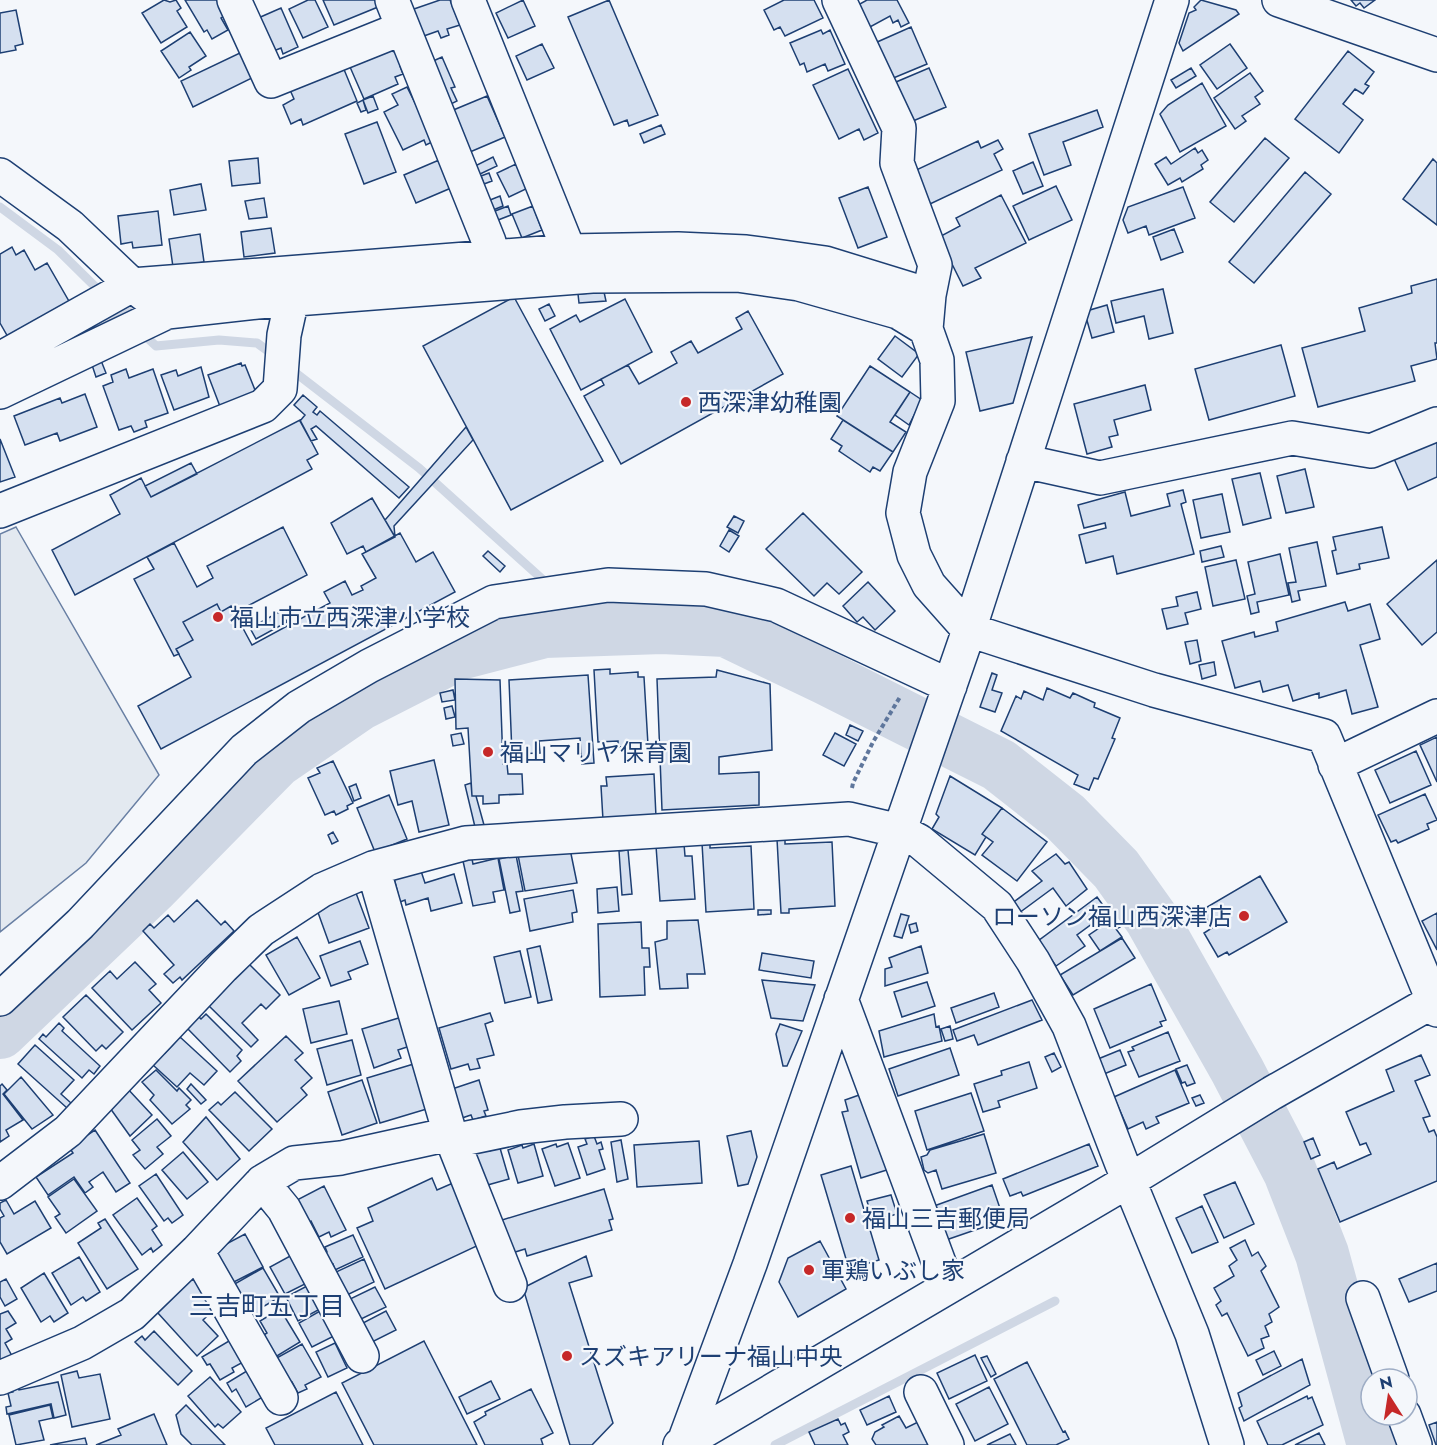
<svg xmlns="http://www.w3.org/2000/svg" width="1437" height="1445" font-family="Jost,'Noto Sans JP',sans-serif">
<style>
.green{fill:#e3e9f0;stroke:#687fa3;stroke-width:1.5}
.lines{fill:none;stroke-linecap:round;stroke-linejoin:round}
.stream{stroke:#cfd7e4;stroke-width:9}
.canal{stroke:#cfd7e4;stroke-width:32}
.river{stroke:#cfd7e4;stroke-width:54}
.building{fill:#d5e0f0;stroke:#1d3f73;stroke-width:1.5}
.minor-casing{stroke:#1d3f73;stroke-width:36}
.path{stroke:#5e769c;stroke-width:4;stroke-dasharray:4.5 3;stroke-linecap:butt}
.minor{stroke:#f4f7fb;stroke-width:33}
.poi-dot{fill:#c62828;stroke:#f4f7fb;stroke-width:2}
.labels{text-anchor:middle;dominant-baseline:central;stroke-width:4.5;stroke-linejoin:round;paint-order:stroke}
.poi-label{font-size:24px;fill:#1d3f73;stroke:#f4f7fb;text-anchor:start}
.neighbourhood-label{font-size:26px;fill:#1d3f73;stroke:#f4f7fb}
</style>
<rect width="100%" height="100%" fill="#f4f7fb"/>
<path class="green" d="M16 527 159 775 86 863 0 932V534Z"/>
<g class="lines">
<path class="stream" d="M0 207 58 250 131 322
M141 332 156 346 219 340 257 343 275 356
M288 367 419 468 551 587
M566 600 599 629
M775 1445 1055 1301"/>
<path class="canal" d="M65 345 122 313"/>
<path class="river" d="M0 1032 151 888 276 761 359 704 459 653 544 631 662 627 726 630 826 678 999 765 1065 817 1116 869 1151 918 1237 1070 1290 1172 1322 1254 1374 1445"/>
</g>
<path class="building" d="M164 0 170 2 176 0 181 8 177 11 187 27 161 43 142 13Z
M185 0H217L226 15 221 18 228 30 212 39 207 30 204 32Z
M308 0H315L328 27 303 38 289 9Z
M323 0H375L378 7 334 25Z
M440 0H450L460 25 447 29 449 35 441 38 438 31 421 37 411 10Z
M523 0 535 26 508 38 496 13Z
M609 0 658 115 629 126 627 120 614 125 568 17Z
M784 0H814L823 18 785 36 780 27 774 30 764 10Z
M867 0H897L909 23 901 27 898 20 893 23 890 16 870 27 858 5Z
M1201 0 1236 10 1239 14 1183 51 1179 43 1189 13 1196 10 1194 7Z
M1351 0H1375L1364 8 1360 3 1356 6Z
M281 8 298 47 283 54 281 48 271 52 256 19Z
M16 10 23 44 15 46 16 50 0 53V13Z
M911 27 927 64 891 79 875 43Z
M821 30 823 34 830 30 845 64 828 71 825 64 807 72 804 63 800 65 790 43Z
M190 32 206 56 189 67 191 70 179 78 161 51Z
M542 44 554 68 527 80 516 56Z
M1230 44 1247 68 1217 89 1200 65Z
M388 50 399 53 403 64 400 66 403 74 395 77 398 84 364 99 350 67Z
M1348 51 1374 72 1365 84 1369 86 1363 94 1355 89 1343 104 1363 120 1339 153 1295 119Z
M242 52 254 77 193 107 181 81Z
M442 57 455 87 451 88 457 101 447 106 431 62Z
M343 67 357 101 303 125 301 119 291 124 283 105 294 99 290 90Z
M929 68 946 107 913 121 896 82Z
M1191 68 1196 76 1176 88 1171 80Z
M848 69 878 133 864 140 859 129 839 139 813 85Z
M1250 73 1263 91 1255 97 1260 104 1242 116 1246 121 1235 129 1214 98Z
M1202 83 1226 126 1180 152 1160 114 1168 105Z
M407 87 434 141 426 145 424 140 403 150 384 112 398 105 392 94Z
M373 96 378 109 368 113 363 100Z
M487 96 505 137 470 152 451 111Z
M363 100 366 110 361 112 357 103Z
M1097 110 1103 127 1063 142 1071 165 1044 175 1029 134Z
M377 122 396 172 364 184 345 134Z
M661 125 665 134 644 143 640 134Z
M1265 138 1289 158 1234 222 1210 202Z
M998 140 1003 149 994 154 1002 170 930 204 914 171 978 141 981 148Z
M1195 148 1198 153 1202 150 1208 160 1201 165 1203 169 1182 182 1180 178 1168 185 1155 164 1166 157 1171 164Z
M493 157 497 166 478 175 473 167Z
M258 158 260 183 232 186 229 161Z
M1433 159 1437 163V225L1403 199Z
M439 160 451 188 416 203 404 175Z
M1033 162 1043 186 1023 194 1013 171Z
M516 164 528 188 509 197 497 173Z
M1305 172 1331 194 1254 283 1229 262Z
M489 173 492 181 484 184 481 176Z
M201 184 206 210 174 215 170 190Z
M1056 186 1072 220 1029 240 1013 206Z
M868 187 887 237 858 248 839 198Z
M1183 187 1195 218 1149 235 1146 226 1128 233 1123 220 1128 207Z
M1001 195 1026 243 975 268 981 278 963 286 943 246 945 244 941 236 960 226 956 218Z
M500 196 503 206 488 212 485 202Z
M264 198 267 217 249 219 245 201Z
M508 206 511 215 493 222 490 213Z
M533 206 542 230 522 238 512 214Z
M158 211 162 245 133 248 132 242 121 244 118 216Z
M271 228 275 253 244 257 241 232Z
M1174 229 1183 252 1161 260 1153 237Z
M200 234 204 262 173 267 169 239Z
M12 247 16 255 24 250 35 270 47 263 70 303 8 337 0 323V254Z
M1437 279V343H1435L1437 359 1411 366 1415 381 1318 407 1302 348 1365 331 1359 308 1412 293 1411 286Z
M1163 289 1173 333 1149 339 1144 316 1116 323 1111 301Z
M604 292 606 301 579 303 578 294Z
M514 297 603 461 511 510 423 346Z
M625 299 652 352 581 390 550 329 576 315 580 322Z
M549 304 555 316 545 321 539 309Z
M1107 305 1114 332 1092 338 1086 317 1090 310Z
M748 311 783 374 621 464 584 396 604 385 601 379 628 365 639 384 677 363 671 352 691 341 698 353 742 329 736 318Z
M895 336 919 354 902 377 878 359Z
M1032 337 1013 403 980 411 966 352Z
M1281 345 1295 396 1209 420 1195 369Z
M100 358 106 373 96 377 91 362Z
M241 363 242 366 245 365 257 395 221 409 208 375Z
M870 366 910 392 890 422 906 432 893 452 837 416Z
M201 367 209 397 174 410 161 375 176 370 178 376Z
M126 369 129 378 153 369 168 413 145 421 147 427 134 432 131 426 119 430 103 386 113 382 111 375Z
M1145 385 1151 410 1114 420 1118 435 1109 437 1112 447 1087 454 1074 404Z
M910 392 922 400 909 425 895 415Z
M85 394 97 427 60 441 57 433 25 445 14 416 60 398 62 403Z
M303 395 317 407 313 412 317 415 320 411 409 487 399 498 316 426 311 429 317 439 311 441 300 421 305 415 294 405Z
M300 420 318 454 307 460 312 469 75 595 52 550 120 514 110 495 141 478 151 497Z
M843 420 893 452 880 471 873 467 870 472 839 451 842 446 831 439Z
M466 427 473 440 394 526 395 537 385 520Z
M1437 432V477L1408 490 1391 452Z
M0 439 15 477 0 482Z
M191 463 197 474 151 497 145 486Z
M1305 469 1314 507 1286 513 1277 476Z
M1260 473 1271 518 1243 525 1232 479Z
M1183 490 1186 502 1181 504 1194 554 1117 574 1113 556 1086 563 1079 535 1106 528 1105 523 1084 528 1078 505 1125 492 1131 516 1170 506 1167 494Z
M1222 494 1230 532 1201 538 1193 500Z
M372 498 395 537 366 552 363 546 347 554 331 523Z
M803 513 862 572 839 594 827 583 814 596 766 549Z
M734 516 744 521 738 533 727 527Z
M283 527 307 575 234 613 231 606 221 612 217 604 183 622 193 640 176 649 179 654 174 656 134 579 154 569 147 557 174 543 197 587 213 578 207 566Z
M1382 527 1389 558 1359 564 1360 569 1337 574 1332 551 1336 550 1333 537Z
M729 530 739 536 729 552 720 546Z
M400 533 416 562 433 552 455 592 161 749 138 706 191 677 176 649 193 640 183 622 217 604 221 612 231 606 252 645 330 603 324 592 345 581 352 595 363 590 361 586 376 578 362 554Z
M1317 542 1326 586 1298 591 1300 600 1292 602 1288 583 1296 582 1289 548Z
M1221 546 1224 557 1202 562 1200 551Z
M488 551 505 566 500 572 483 556Z
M1280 554 1289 595 1257 602 1259 612 1251 614 1247 596 1255 594 1248 562Z
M1236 560 1245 599 1213 606 1205 567Z
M1437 560V632L1422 645 1387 604Z
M868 582 895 611 875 630 863 617 857 622 843 606Z
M1197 592 1201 609 1185 613 1188 624 1167 629 1162 609 1178 606 1176 597Z
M1345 602 1348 611 1370 604 1380 639 1360 645 1378 707 1352 714 1346 690 1319 698V693L1293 701 1288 685 1263 692 1260 681 1235 688 1222 641 1254 632 1255 637 1278 631 1276 622Z
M281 611 287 622 256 639 250 628Z
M1197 640 1201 661 1190 664 1185 642Z
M1214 662 1216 675 1202 679 1199 665Z
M610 669V674L638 672V677H644L648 745 618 747V741L598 742 594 670Z
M717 670 770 684 772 750 719 757V774L759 772V805L662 810 657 679 716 677Z
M992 673 997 675 992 690 1002 693 995 712 980 707Z
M588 675 594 763 582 764 580 738 539 741 540 753 512 754 509 680Z
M455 679 500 680 503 764H507L508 774H522L523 794 499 795V803L483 804V796H472L468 728 456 729Z
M1047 688 1070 698 1073 693 1095 703 1094 707 1120 718 1112 738 1115 739 1098 779 1094 778 1089 790 1074 784 1078 775 1001 731 1016 696 1021 699 1024 691 1043 700Z
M453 690 455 700 442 702 440 693Z
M452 706 455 717 446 719 444 708Z
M850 725 863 731 858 741 846 735Z
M461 733 464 744 453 746 451 735Z
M835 733 856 744 844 766 823 755Z
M1437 737V782L1420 745Z
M1416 751 1431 785 1390 803 1375 770Z
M434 760 449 825 419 832 412 801 398 805 390 771Z
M333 761 353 803 347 806 348 809 336 815 334 811 325 815 308 778 320 773 317 768Z
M654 774 656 817 603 820 601 786H607L606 777Z
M950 776 1002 808 982 834 986 837 975 855 932 829 939 817 936 814Z
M471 783 472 796H476L484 825 475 827 465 785Z
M356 784 361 798 354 801 349 787Z
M1425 794 1437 820 1427 824 1429 829 1398 843 1396 840 1391 842 1378 815Z
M389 795 407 839 375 852 357 808Z
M1002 808 1047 842 1017 881 982 855 993 842 982 834Z
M333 832 338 841 332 844 328 835Z
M777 839H785V844L832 842 835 906 789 909V913H781Z
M702 843H710V848L751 846 754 909 706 912Z
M684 844 685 856H692L695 899 660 901 656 846Z
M570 849 577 883 525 891 518 855Z
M628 850 632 894 622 895 619 851Z
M1056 854 1065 864 1069 862 1087 889 1066 906 1053 888 1019 913 1011 904 1042 881 1032 871Z
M516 855 523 891 516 892 520 911 510 913 499 859Z
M498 858 504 890 493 892 495 902 473 906 463 861 472 859 473 864Z
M421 871 425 883 454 874 462 903 431 911 428 898 406 905 405 900 400 902 394 878Z
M1260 876 1287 922 1229 955 1227 952 1218 957 1204 933 1212 928 1202 910Z
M617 887 619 911 598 913 597 889Z
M573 890 577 912 572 913 573 922 530 931 524 899Z
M356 893 369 928 329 943 316 907Z
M1097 897 1108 912 1077 935 1085 946 1056 966 1038 941Z
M197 900 221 925 225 921 234 931 182 980 180 977 173 983 164 974 174 965 143 931 150 924 154 928 168 915 174 922Z
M758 910H771V914L758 915Z
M1437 913V950L1422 921Z
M901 914 909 916 902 938 894 936Z
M1114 918 1120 927 1116 929 1122 937 1100 951 1089 935Z
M698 920 705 974H687L688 988 660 989 655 942 667 939V921Z
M641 922 642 948H649L650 967H644L645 995 600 997 598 924Z
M916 923 918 931 911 933 909 925Z
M297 937 320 978 289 995 266 955Z
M1122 938 1135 958 1073 995 1060 975Z
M360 941 368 964 348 972 351 979 331 986 320 956Z
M540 946 552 1000 538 1003 527 949Z
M921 946 928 973 885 986V969L892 967 889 958Z
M520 951 531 997 505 1003 494 957Z
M762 953 814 961 811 978 759 970Z
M135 962 156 984 149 990 161 1003 132 1030 92 988 110 971 117 979Z
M248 963 280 995 266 1009 261 1004 242 1023 258 1040 251 1047 207 1004Z
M762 980 815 985 803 1021 771 1018Z
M927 982 935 1006 902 1017 894 992Z
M1151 984 1166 1020 1160 1022 1162 1026 1110 1048 1094 1009Z
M994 993 999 1007 956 1023 951 1008Z
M86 995 123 1032 106 1049 102 1045 96 1051 63 1017Z
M1032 1000 1042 1020 978 1045 974 1035 957 1041 953 1030Z
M339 1001 347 1034 311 1043 303 1009Z
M490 1013 493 1021 485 1024 494 1055 477 1059 480 1068 470 1070 468 1064 451 1069 439 1028Z
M206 1014 242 1050 237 1056 241 1061 230 1072 186 1027 197 1015 201 1019Z
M934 1014 936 1027 939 1026 942 1041 884 1057 879 1031Z
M402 1017 410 1046 398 1050 401 1058 374 1068 362 1029Z
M59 1023 64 1028 62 1031 100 1066 94 1074 89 1070 82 1078 39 1039 43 1034 46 1037Z
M780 1024 802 1031 787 1066H783L776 1034Z
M950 1026 953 1039 945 1041 941 1029Z
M1168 1032 1180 1061 1139 1077 1128 1052 1134 1050 1132 1047Z
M286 1036 303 1053 295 1060 312 1078 301 1088 307 1095 277 1122 238 1081Z
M180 1037 217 1071 204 1085 190 1073 177 1087 153 1065 158 1060 155 1058 163 1050 165 1053Z
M352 1040 361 1075 327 1085 317 1049Z
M35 1045 74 1080 61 1094 71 1103 67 1108 18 1064Z
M950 1048 959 1075 898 1096 889 1069Z
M1120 1050 1126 1065 1104 1074 1098 1059Z
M1054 1053 1061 1067 1052 1072 1045 1057Z
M1421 1055 1430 1075 1415 1081 1430 1116 1423 1118 1429 1132 1434 1130 1437 1137V1181L1340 1222 1318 1169 1334 1162 1337 1169 1371 1154 1366 1143 1360 1145 1346 1112 1394 1091 1386 1070Z
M1029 1062 1037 1088 998 1101 1000 1107 983 1112 974 1084 1002 1075 1001 1071Z
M417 1063 430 1108 380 1123 367 1078Z
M1187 1065 1195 1083 1187 1086 1185 1082 1182 1083 1176 1069Z
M156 1070 177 1091 179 1088 191 1100 186 1105 190 1109 172 1124 150 1100 154 1095 142 1082Z
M1175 1070 1189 1103 1156 1117 1159 1123 1146 1129 1143 1122 1128 1129 1114 1097Z
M21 1077 53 1115 32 1129 4 1094Z
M362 1080 377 1123 342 1135 328 1092Z
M479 1080 488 1110 484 1111 486 1116 473 1120 471 1115 462 1118 452 1089Z
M2 1084 7 1090 3 1094 23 1120 6 1130 9 1136 0 1142V1086Z
M191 1084 206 1100 201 1104 187 1089Z
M126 1087 152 1115 130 1136 110 1108Z
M235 1092 272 1129 249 1151 209 1110 218 1102 221 1105Z
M971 1093 984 1131 927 1150 915 1111Z
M862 1094 890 1169 861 1178 842 1112 848 1111 845 1100Z
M1200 1095 1204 1103 1196 1106 1192 1098Z
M206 1117 240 1159 217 1180 183 1142Z
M157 1119 171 1136 157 1147 163 1154 145 1169 133 1155 140 1150 132 1140Z
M95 1130 130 1183 116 1192 103 1172 89 1182 93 1187 85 1193 74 1177 48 1195 36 1177 73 1153 69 1147Z
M751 1131 757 1157 748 1184 738 1186 727 1136Z
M984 1134 996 1173 942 1189 936 1170 928 1173 924 1170 921 1157 927 1155 930 1150Z
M594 1136 597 1144 601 1142 603 1149 599 1150 605 1169 587 1175 578 1147 587 1144 585 1139Z
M1313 1138 1320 1155 1311 1159 1304 1142Z
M621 1140 628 1179 617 1182 611 1142Z
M699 1141 702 1183 637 1187 634 1145Z
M568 1143 580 1178 555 1186 542 1149 556 1144 557 1147Z
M534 1144 543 1176 518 1183 508 1150 522 1145 523 1148Z
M1089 1144 1098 1166 1023 1196 1021 1192 1010 1196 1003 1179Z
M489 1148V1151L500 1148 509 1179 484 1186 474 1152Z
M183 1152 208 1182 187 1199 162 1170Z
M851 1166 879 1260 849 1269 821 1175Z
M156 1174 183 1215 172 1223 168 1218 164 1221 139 1186Z
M432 1178 437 1190 453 1183 481 1244 385 1289 357 1228 373 1221 368 1208Z
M74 1179 97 1211 66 1233 55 1217 60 1214 48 1197Z
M1235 1182 1254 1224 1224 1238 1204 1195Z
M992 1185 1004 1220 946 1240 934 1206Z
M324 1186 346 1230 331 1237 329 1232 319 1237 311 1221 308 1223 297 1200Z
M604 1189 613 1219 609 1220 612 1230 527 1256 525 1249 512 1253 502 1220Z
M891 1195 897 1214 873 1221 867 1201Z
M137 1198 157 1226 152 1230 162 1245 153 1252 151 1248 142 1255 113 1215Z
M6 1200 14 1214 35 1201 51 1228 7 1254 0 1242V1218L4 1216 0 1209V1203Z
M1202 1206 1218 1242 1192 1253 1176 1218Z
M105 1219 138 1269 107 1289 78 1243 101 1228 98 1223Z
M245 1234 263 1267 230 1284 213 1251Z
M353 1235 363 1257 335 1270 333 1264 328 1266 323 1254 327 1252 325 1247Z
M1245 1240 1252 1256 1258 1252 1266 1266 1261 1271 1279 1307 1269 1314 1272 1322 1265 1326 1269 1336 1261 1339 1264 1348 1248 1356 1227 1313 1222 1316 1216 1305 1221 1301 1214 1288 1234 1276 1229 1266 1237 1260 1230 1248Z
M820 1241 846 1289 798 1317 779 1282 788 1258Z
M292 1255 307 1283 285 1294 270 1267Z
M586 1256 592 1276 569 1283 613 1423 592 1445H570L523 1288Z
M79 1257 100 1292 86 1301 83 1297 71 1305 52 1273Z
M364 1259 374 1282 347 1295 336 1272Z
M1437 1263V1291L1409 1302 1399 1279Z
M263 1268 280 1297 259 1309 261 1312 249 1319 231 1286Z
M44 1273 68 1313 54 1322 50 1316 41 1322 21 1288Z
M191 1276 219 1305 203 1320 218 1336 197 1356 157 1312Z
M6 1279 17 1299 5 1306 0 1297V1282Z
M307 1286 320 1309 298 1321 286 1297Z
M375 1287 386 1307 359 1320 350 1299Z
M280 1309 300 1342 272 1359 259 1338 267 1333 260 1321Z
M8 1311 16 1323 6 1329 12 1339 5 1343 12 1356 0 1363V1314Z
M320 1311 334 1336 312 1347 299 1323Z
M386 1311 396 1330 370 1343 361 1324Z
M154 1331 192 1371 178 1385 135 1342 142 1336 145 1340Z
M234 1338 247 1360 232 1368 234 1372 220 1380 210 1364 207 1365 202 1357Z
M424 1341 477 1445H374L342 1383Z
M335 1343 347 1368 328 1377 316 1352Z
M302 1344 321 1377 305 1385 307 1389 298 1393 292 1382 287 1385 273 1360Z
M1274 1351 1281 1366 1263 1375 1256 1360Z
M975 1355 987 1381 949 1399 937 1373Z
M987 1356 996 1374 991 1377 981 1358Z
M1302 1359 1310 1385 1244 1421 1239 1408 1242 1406 1238 1393Z
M1027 1362 1063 1432 1065 1431 1069 1439 1056 1445H1027L994 1379Z
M250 1369 266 1395 246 1407 236 1389 232 1392 227 1383Z
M77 1371 79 1378 100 1374 110 1419 72 1427 61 1375Z
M210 1377 241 1412 223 1428 218 1424 215 1427 188 1396Z
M491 1381 500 1399 467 1414 459 1397Z
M58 1382 66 1415 54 1418 51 1404 7 1414 6 1407 11 1406 8 1393 13 1392V1388L18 1387 19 1390Z
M989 1387 1008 1424 975 1441 956 1404Z
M531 1389 553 1433 541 1439 543 1445H485L474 1422 486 1415 485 1412Z
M336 1392 363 1445H275L266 1428Z
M889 1396 896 1412 867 1425 860 1410Z
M1307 1396 1308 1399 1312 1397 1323 1425 1282 1445H1268L1257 1421Z
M50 1405 53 1418 39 1421 44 1440 16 1445 9 1415Z
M186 1405 225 1445H192L181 1434 176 1415Z
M154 1414 167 1445H96L121 1435 118 1429Z
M899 1416 906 1428 920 1421 932 1445H876L872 1439 875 1432 884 1427 882 1425Z
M838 1419 841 1425 845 1423 849 1432 843 1435 848 1445H815L809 1432Z
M1437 1422V1445H1436L1429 1425Z
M1319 1433 1325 1445H1295Z
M1010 1434 1016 1445H987Z
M85 1438 87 1445H50Z"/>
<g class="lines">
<defs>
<path id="minor" d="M234 0 271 81 403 28
M392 0 489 242V257
M468 0 569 251
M839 0 899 128 897 163 935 265 929 295 926 329 937 360 938 401 910 472 903 513 914 555 929 585 969 630 1154 690 1324 736 1437 1010
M1279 0 1437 55
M0 175 70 226 132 285 149 298
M0 359 132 285 569 251 678 249 746 252 825 263 929 295
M0 392 167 312 257 302 592 276 737 275 799 284 898 312 926 329
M1023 461 1100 478 1292 438 1371 451 1437 424
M0 511 263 406 280 389 284 335 292 299
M1335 765 1437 716
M373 868 450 1134 510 1285
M0 999 80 924 244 750 299 707 369 666 494 602 608 585 706 589 776 605 950 686
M841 999 948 1287
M453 1141 521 1127 565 1122 621 1119
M262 1182 284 1209 362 1356
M0 1183 68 1131 223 967 261 930 322 890 373 868 466 843 849 819 900 831 919 841 997 906 1033 961 1069 1026 1122 1164 1192 1334 1227 1445
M197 1251 281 1398
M1363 1298 1392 1379
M0 1378 82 1343 132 1314 197 1251 262 1182 294 1163 341 1158 450 1134
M921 1392 947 1445
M1404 1415 1415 1445
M684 1442 750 1264 969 630 1172 0
M680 1445 1130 1180 1272 1093 1437 999"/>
</defs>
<use href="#minor" class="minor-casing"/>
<path class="path" d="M852 788 853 783 873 742 900 697"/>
<use href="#minor" class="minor"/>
</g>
<g class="poi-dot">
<circle cx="686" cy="402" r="6"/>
<circle cx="218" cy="617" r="6"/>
<circle cx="488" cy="752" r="6"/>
<circle cx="1244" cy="916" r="6"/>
<circle cx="850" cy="1218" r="6"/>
<circle cx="809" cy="1270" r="6"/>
<circle cx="567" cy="1356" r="6"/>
</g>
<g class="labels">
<g class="poi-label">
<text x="698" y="402">西深津幼稚園</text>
<text x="230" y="617">福山市立西深津小学校</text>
<text x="500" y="752">福山マリヤ保育園</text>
<text x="1232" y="916" text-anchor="end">ローソン福山西深津店</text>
<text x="862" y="1218">福山三吉郵便局</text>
<text x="821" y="1270">軍鶏いぶし家</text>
<text x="579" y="1356">スズキアリーナ福山中央</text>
</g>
<g class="neighbourhood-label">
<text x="267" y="1306">三吉町五丁目</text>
</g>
</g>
<g transform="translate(1389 1397) rotate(348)"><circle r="28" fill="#f4f7fb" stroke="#9eadc5" stroke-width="1.5"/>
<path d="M0-4.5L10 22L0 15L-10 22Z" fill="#c62828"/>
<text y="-9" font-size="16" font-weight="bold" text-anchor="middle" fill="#1d3f73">N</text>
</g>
</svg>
